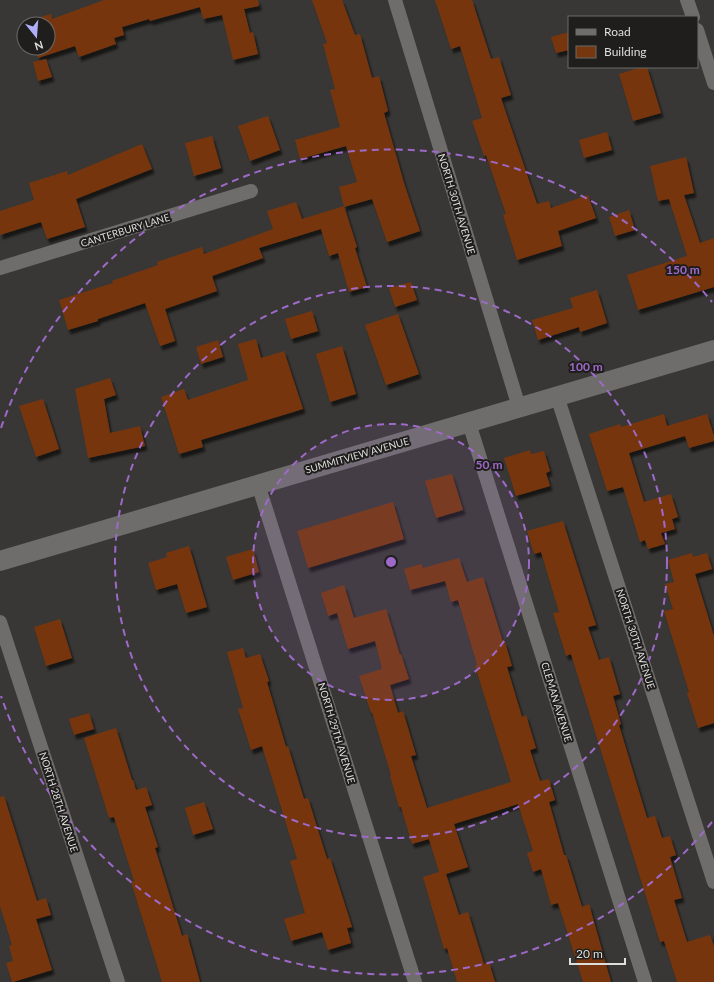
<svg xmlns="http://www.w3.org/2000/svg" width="714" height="982" font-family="Lato,sans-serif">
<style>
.building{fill:#76360e;filter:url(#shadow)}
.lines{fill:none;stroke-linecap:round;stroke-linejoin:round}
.minor{stroke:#6f6d6b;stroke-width:14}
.secondary{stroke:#6f6d6b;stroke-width:20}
.ring{fill:none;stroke:#9e6ac9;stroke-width:2;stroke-dasharray:7 5}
.labels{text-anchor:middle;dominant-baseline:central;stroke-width:4;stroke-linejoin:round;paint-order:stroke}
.street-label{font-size:10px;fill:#dededc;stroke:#1f1e1d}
.centre{fill:#9e6ac9;stroke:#1f1e1d;stroke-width:2}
.ring-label{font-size:12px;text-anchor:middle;font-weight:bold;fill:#9e6ac9;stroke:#1f1e1d;stroke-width:4;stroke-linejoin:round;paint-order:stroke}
</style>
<defs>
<filter id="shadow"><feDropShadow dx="2.5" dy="4.5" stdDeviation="1" flood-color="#0009"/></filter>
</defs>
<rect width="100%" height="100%" fill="#383735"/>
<path class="building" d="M104 0H258L259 6 244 9 250 33 253 32 258 54 233 60 222 15 203 19 200 7 150 21 149 19 122 27 124 35 114 38 116 44 79 57 75 46 38 58 35 48H48V24H28L27 21 51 14 52 19Z
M312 0H342L355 35 360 34 372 78 379 76 388 111 384 113 404 183 420 231 387 242 372 199 344 207 339 187 357 182 346 146 300 159 295 140 340 127 330 90 335 89 323 44 327 43Z
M435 0H472L491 59 499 57 511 95 501 98 537 204 549 201 551 208 588 195 596 218 558 231 562 246 517 260 503 215 506 214 486 155 484 156 472 121 482 118 460 46 451 49Z
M569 32V50L556 53 551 37Z
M46 59 52 77 38 81 33 62Z
M642 67H647L661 113 633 121 619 74Z
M268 116 280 150 250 161 238 126Z
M607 132 612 150 584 158 579 140Z
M212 136 221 168 194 176 185 143Z
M142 144 152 169 76 199 85 227 47 239 41 222 0 235V211L34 200 29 183 67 171 68 175Z
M686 157 694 193 684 195 700 243 714 238V287L638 310 627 275 687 256 669 199 658 201 650 166Z
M296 202 302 219 344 206 357 247 355 248 367 287 349 292 338 253 329 256 321 229 259 248 263 258 212 276 217 291 165 309 175 341 160 346 145 303 98 319V321L68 330 59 300 113 283 112 281 158 265 157 262 202 247 204 254 273 229 267 211Z
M629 210 635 230 615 236 609 217Z
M411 282 417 300 395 307 389 288Z
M597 290 607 323 580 332 579 327 538 340 532 320 573 308 570 298Z
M312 311 318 331 291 339 285 319Z
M398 314 419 374 386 385 365 325Z
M256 339 261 358 284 351 303 409 201 440 203 447 179 454 161 397 184 389 188 400 248 380 238 344Z
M218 340 223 357 201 364 196 347Z
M342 346 356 394 330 402 316 354Z
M110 378 116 395 104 399 110 433 140 426 145 446 88 458 75 389Z
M43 399 59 449 36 457 19 406Z
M664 414 667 426 707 414 714 436V441L689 448 685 436 629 453 644 502 671 494 678 517 672 519 675 529 661 533 665 544 648 549 645 540 640 542 623 487 607 491 589 434 620 424 621 427Z
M530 450 531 454 544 451 550 471 546 473 550 486 516 496 504 458Z
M452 474 463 510 436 518 425 481Z
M393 502 404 539 308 568 297 531Z
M563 521 596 625 588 627 599 660 609 657 620 694 613 696 621 724 619 725 647 818 655 816 662 838 670 836 676 855 670 857 682 898 674 900 687 942 710 935 714 946V982H677L664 941 660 942 571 654 566 656 553 613 559 612 541 552 534 554 527 531Z
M189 546 207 607 186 613 177 584 156 590 148 563 167 557 166 553Z
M253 549 259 572 233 580 226 557Z
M692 553 693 557 707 553 712 569 695 574 714 636V723L698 728 687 693 689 692 664 611 673 609 665 584 674 582 668 560Z
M459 558 467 582 483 577 503 642H505L512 666 507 667 522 717 526 715 536 748 530 750 540 781 549 779 555 800 549 802 564 855H566L582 907 589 904 611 982H583L558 903 551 905 541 869 533 872 527 853 533 851 518 804 454 824 468 867 446 874 459 915 468 912 484 964 489 962 495 982H457L447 948 444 949 423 877 439 872 429 839 412 844 401 807H399L390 776 391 775 372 712 371 713 359 676 382 669 375 641 348 649 337 613 328 616 321 593 344 585 354 618 386 609 400 655 401 654 409 679 390 685 398 713 403 711 416 755 411 756 427 808 511 782 475 666 477 665 458 600 451 602 445 581 410 590 404 569 421 564 423 568Z
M60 619 72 658 46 666 34 627Z
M243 648 246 658 260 654 269 681 267 682 286 747 288 746 304 799 308 798 327 859 330 858 346 908 352 927 347 928 351 943 328 950 322 932 291 941 284 919 305 913 290 861 297 859 262 746 251 750 238 709 243 708 227 652Z
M89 713 94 729 74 735 69 719Z
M116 728 132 780H133L136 790 146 787 152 805 145 807 158 847 155 848 182 936 187 934 200 982H162L131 882 134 881 114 817 109 818 84 738Z
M4 796 37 901 46 898 51 915 36 919 52 970 13 982H12L6 963 13 961 9 946 12 945 0 906V797Z
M204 802 213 829 193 835 185 808Z"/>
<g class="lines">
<path class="minor" d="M395 0 519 407
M687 0 693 17
M697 30 714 83
M0 268 251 191
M557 396 714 882
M469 423 645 982
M258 484 415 982
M0 622 118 982"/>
<path class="secondary" d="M0 561 714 350"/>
</g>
<circle cx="391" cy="562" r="138" fill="#9e6ac9" fill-opacity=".12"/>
<g class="ring">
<circle cx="391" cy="562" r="138"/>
<circle cx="391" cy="562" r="276"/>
<path d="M712 822A413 413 0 0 1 1 696M1 428A413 413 0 0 1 712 302"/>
</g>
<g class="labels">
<g class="street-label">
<text transform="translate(457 204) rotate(73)">NORTH 30TH AVENUE</text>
<text transform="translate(125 230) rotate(-17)">CANTERBURY LANE</text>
<text transform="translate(357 455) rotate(-16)">SUMMITVIEW AVENUE</text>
<text transform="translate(636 639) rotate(72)">NORTH 30TH AVENUE</text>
<text transform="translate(557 702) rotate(73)">CLEMAN AVENUE</text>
<text transform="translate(337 733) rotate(73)">NORTH 29TH AVENUE</text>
<text transform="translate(59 802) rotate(72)">NORTH 28TH AVENUE</text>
</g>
</g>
<circle cx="391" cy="562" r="6" class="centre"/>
<g class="ring-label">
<text x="683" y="274">150 m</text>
<text x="586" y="371">100 m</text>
<text x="489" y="469">50 m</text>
</g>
<rect x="568" y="16" width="130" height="52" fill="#1f1e1d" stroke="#6b6b69"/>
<rect x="576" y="29" width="20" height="6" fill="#6f6d6b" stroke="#6b6b69"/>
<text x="604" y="36" font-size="12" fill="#dededc">Road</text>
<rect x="576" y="46" width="20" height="12" fill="#76360e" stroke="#6b6b69"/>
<text x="604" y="56" font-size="12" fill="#dededc">Building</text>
<g transform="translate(36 36) rotate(163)"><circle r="19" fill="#1f1e1d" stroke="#6b6b69"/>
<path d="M0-3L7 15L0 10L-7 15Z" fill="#afaefa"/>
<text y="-6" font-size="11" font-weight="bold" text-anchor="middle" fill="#dededc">N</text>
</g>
<path d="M570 958v6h55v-6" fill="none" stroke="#dededc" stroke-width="2"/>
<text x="576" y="958" font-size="12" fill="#dededc" stroke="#1f1e1d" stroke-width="3" paint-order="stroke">20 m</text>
</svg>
